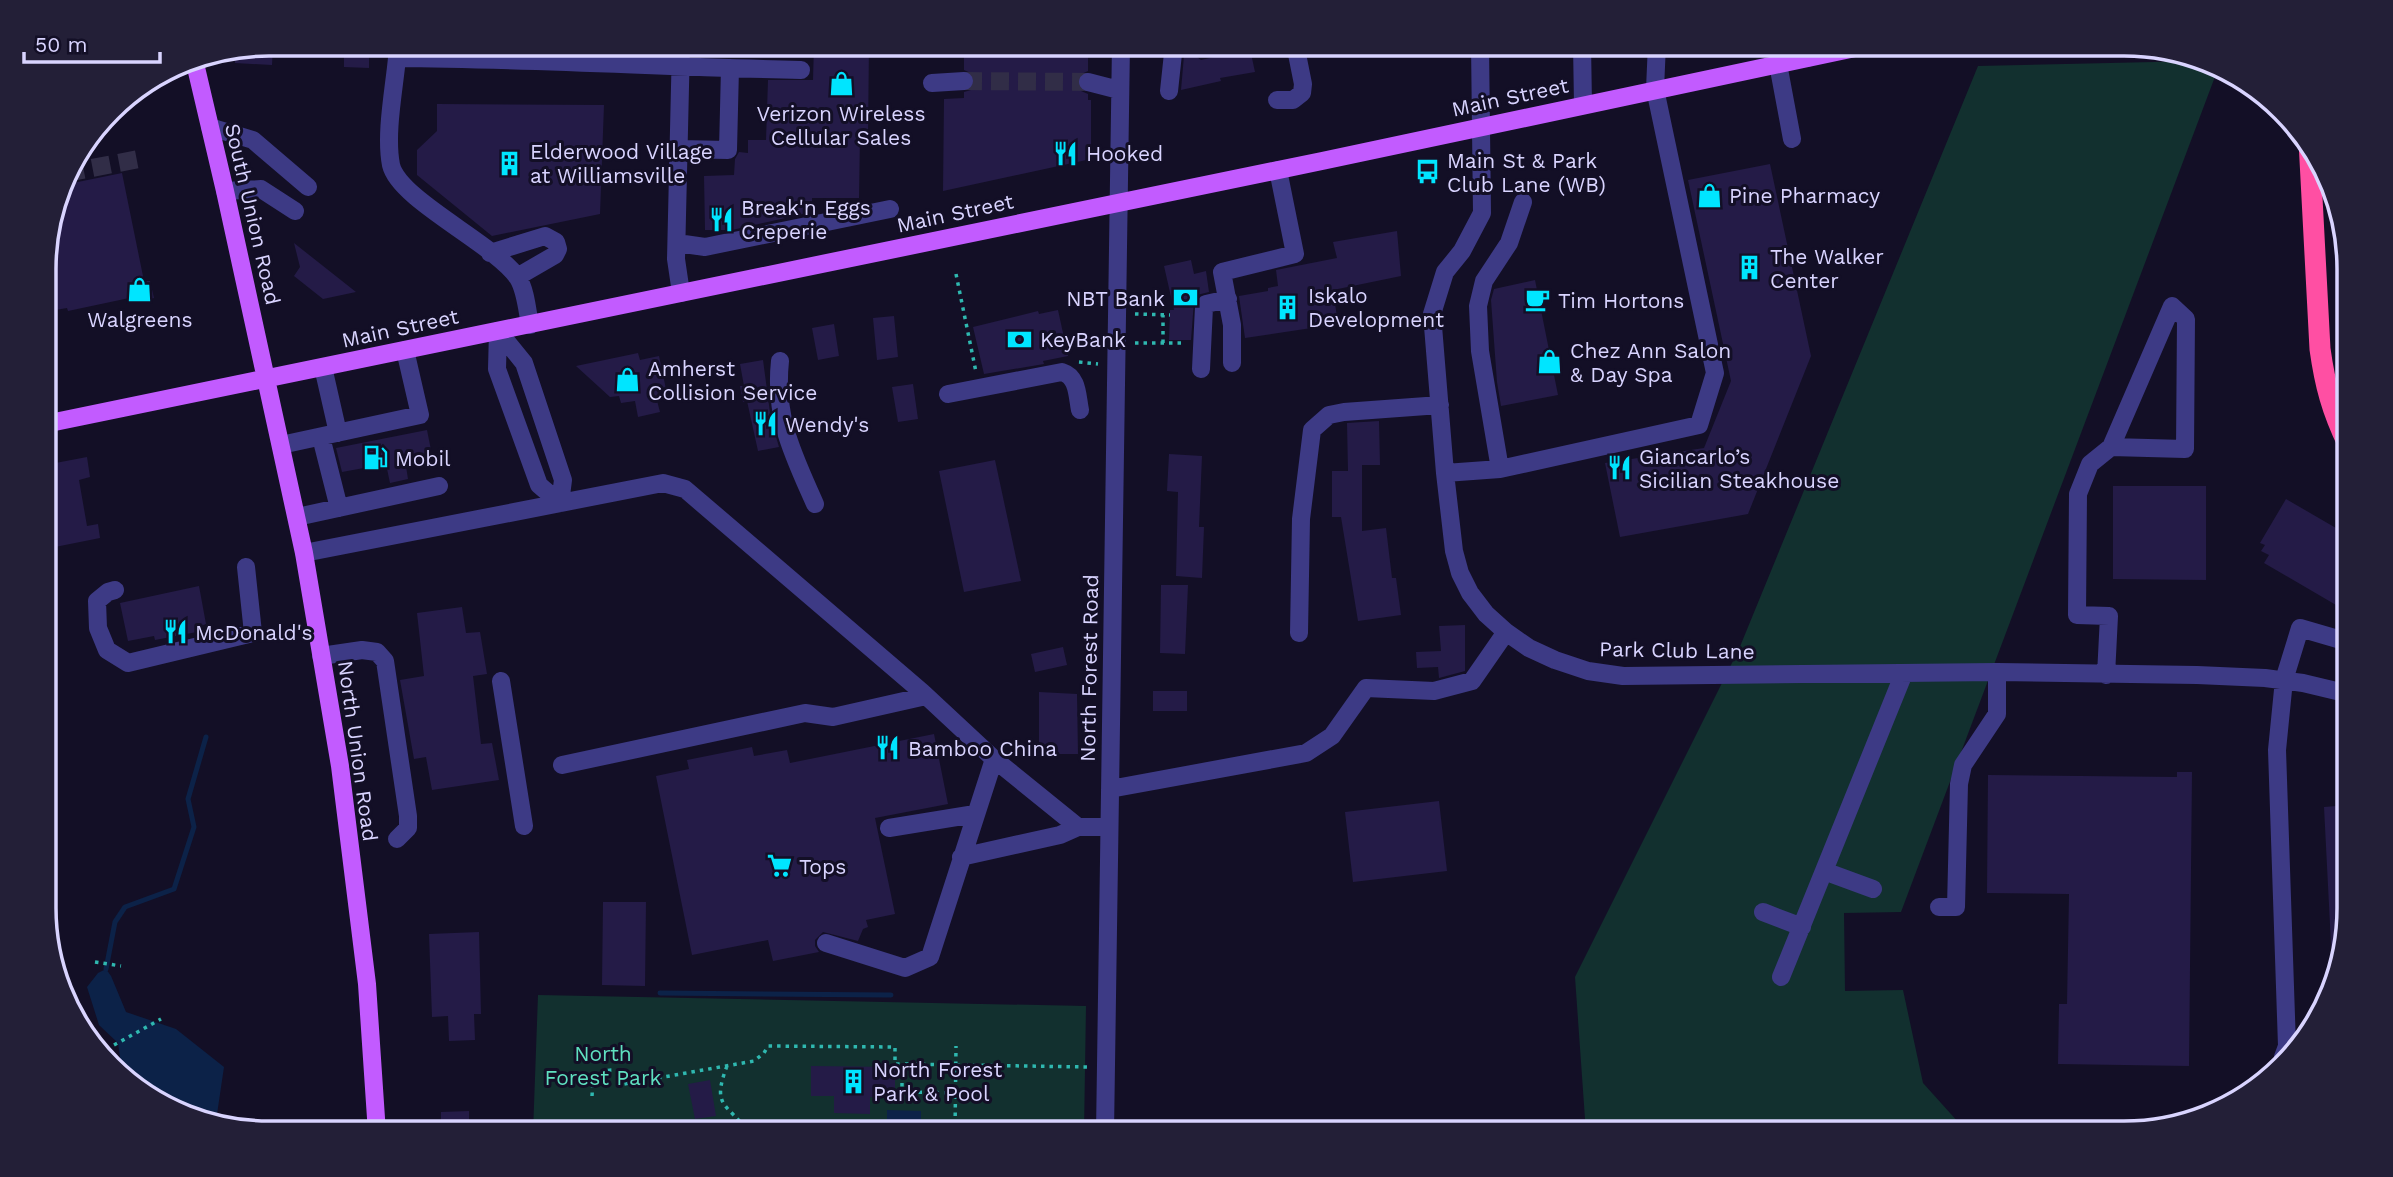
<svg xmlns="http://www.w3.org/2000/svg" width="2393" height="1177" font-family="'Work Sans',sans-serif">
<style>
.green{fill:#12302f}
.water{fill:#0c2248}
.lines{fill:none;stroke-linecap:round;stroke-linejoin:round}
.stream{stroke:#0c2248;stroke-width:5}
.building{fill:#241b47}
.minor-tunnel{stroke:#312d47;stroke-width:18;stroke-dasharray:18 9;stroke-linecap:butt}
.path{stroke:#2fb8b0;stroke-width:3.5;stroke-dasharray:3.5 5;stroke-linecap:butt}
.minor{stroke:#3d3a85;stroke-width:18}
.major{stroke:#c25bff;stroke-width:18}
.highway{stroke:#ff4fa3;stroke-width:21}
.labels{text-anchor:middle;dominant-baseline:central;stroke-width:6;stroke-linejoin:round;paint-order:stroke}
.street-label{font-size:21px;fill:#d9d4ff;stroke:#130f26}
.poi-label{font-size:21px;fill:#d9d4ff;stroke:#130f26;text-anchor:start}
.park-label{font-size:21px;fill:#5fe0c0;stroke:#130f26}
.rim{fill:none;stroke:#d9d4ff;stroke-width:3.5}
</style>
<rect width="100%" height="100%" fill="#130f26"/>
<path class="green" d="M2199 61 2219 66 1901 912 1844 913 1845 991 1903 990 1923 1083 1968 1133H1586L1575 977 1739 649 1978 66Z
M538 995 1086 1006 1084 1132 1003 1131 1002 1133H533Z"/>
<path class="water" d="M106 969 111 976 126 1012 176 1029 224 1067 216 1121 170 1110 122 1071 118 1043 99 1025 87 987 98 973Z
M887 1110 921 1111V1133H887Z"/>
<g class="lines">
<path class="stream" d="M106 969 115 922 125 907 174 889 194 827 188 799 206 737
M660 993 891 995"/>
</g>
<path class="building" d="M814 44H869L868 135H860L859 198H812V212L732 230H705L704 176 734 175 735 159 739 152 748 153V140H766L768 80H813Z
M964 44H1088V71L1079 75 1077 84 1081 91 1088 94V100H1091V159L943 191 944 99 964 98V92L971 90 975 81 973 74 964 70Z
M1185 44H1193L1194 55 1201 60 1250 49 1255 72 1220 78 1221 81 1181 90Z
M344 45H369V68L344 67Z
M259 46H273L272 65 235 63V51Z
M437 104 604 105 600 214 492 236 417 175V150L437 131Z
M1770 164 1811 356 1748 514 1620 537 1605 463 1704 448 1731 381 1688 180Z
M122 173 144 281H150L154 298 135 303 134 297 68 311 67 308 44 312V254L46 249 54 247 51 231 63 185Z
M1397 231 1401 276 1333 290 1338 324 1245 338 1239 296 1268 291V288L1278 286 1276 270 1337 258 1333 242Z
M294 243 356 292 323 299 294 276 300 267Z
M1191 260 1194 274 1206 271 1209 292 1197 295 1194 301 1191 340H1169L1170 310H1174L1164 266Z
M1535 280 1558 395 1501 406 1497 382 1491 300 1494 289Z
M1058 310 1068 356 1043 361 1044 364 984 374 973 327 1038 311 1039 314Z
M894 316 898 357 877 360 873 318Z
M834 324 839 356 818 360 812 328Z
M638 353 640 360 659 356 667 394 656 397 660 412 638 417 635 401 621 403 619 396 610 397 576 366Z
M763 360 771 420 779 447 758 451 747 401 743 402 740 386H744L740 364Z
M913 384 918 419 898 422 892 387Z
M1379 421 1380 465H1362V531L1386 528 1392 578H1396L1401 615 1358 621 1341 517H1332V471H1348L1347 423Z
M427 430 432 455 405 460 408 479 390 483 386 464 342 472 336 448Z
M1169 454 1202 456 1199 527H1204L1202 578 1176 576 1178 492 1167 491Z
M87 457 90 477 79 480 87 526 98 524 100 538 45 549V465Z
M995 460 1021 581 964 592 939 471Z
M2113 486H2206V580L2113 579Z
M2286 499 2348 535V612L2264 563 2269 555 2261 551 2265 545 2260 543Z
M1161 585H1188L1185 654 1160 653Z
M199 586 206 624 201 626 202 631 155 640 154 636 128 641 120 603Z
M462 607 466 633 480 632 487 674 473 676 481 744 492 743 499 780 432 790 426 757 414 759 400 680 424 676 417 613Z
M1465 625V671L1439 678 1438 667 1417 668 1416 652 1441 651 1439 626Z
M1063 647 1067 665 1035 672 1031 654Z
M1153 691H1187V711H1153Z
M1039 692 1077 694 1078 754H1039Z
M934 734 948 804 875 818 895 914 866 920 868 927 863 929 858 941 823 932 815 940V946L819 952 773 961 768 940 692 955 656 776 689 769 687 760 752 747 754 756 787 750 790 763Z
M2177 772H2192L2189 1066 2058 1064 2059 1004H2067L2069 894 1987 893 1988 775 2177 777Z
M1439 801 1447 871 1353 882 1345 812Z
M2349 805V908L2336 965 2332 964 2324 807Z
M603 902H646L645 986 602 985Z
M479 932 481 1014H474L475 1040 449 1041 448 1016 432 1017 429 934Z
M811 1066 895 1067V1098L870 1097V1114L834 1113V1096H811Z
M710 1080 716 1116 695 1119 688 1084Z
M469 1111V1133H441V1112Z"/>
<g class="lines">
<path class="minor-tunnel" d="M964 81 1088 82
M66 173 144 158"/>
<path class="path" d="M956 274 976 372
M1135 314 1170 315
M1135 343H1185
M1163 343V315
M1079 362 1098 364
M95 962 121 966
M114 1045 161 1019
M727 1066C711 1108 727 1102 749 1133
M956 1093 902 1092V1064L1088 1067
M592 1096 593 1080C600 1072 610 1067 620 1072L624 1084 754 1061 764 1053 768 1046 895 1047V1064H902
M955 1133 956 1046"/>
<path class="minor" d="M1480 44 1482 213 1462 251 1445 272 1432 314 1445 473 1454 551 1460 573 1470 593 1486 614 1506 632 1529 648 1555 660 1588 671 1623 676 1997 672 2197 675 2265 678 2303 683 2349 694
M1582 44 1583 105
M1804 44 1807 58
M1203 48 1223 44
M1778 64 1792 139
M1088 82 1119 90
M932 83 964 81
M1169 91 1174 44
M1277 100H1293L1302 93 1303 84 1295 44
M210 127 253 140 308 187
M679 149 728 150 730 68
M225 191 261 189 295 211
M677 243 705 247 890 209
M490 253 545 236 556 242 558 249 555 255 517 277
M681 293 676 259 681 44
M530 325C527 310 526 291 518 278 495 244 399 200 391 165 385 134 394 90 397 58 532 59 666 67 801 70
M498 331 524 363 563 480 560 503 539 485 497 369Z
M780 361C774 418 793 454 815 504
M1232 363V325L1222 272 1295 254 1278 170
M323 367 338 433
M1201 369 1204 307 1206 304 1228 299
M948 394 1062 372C1078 377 1077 395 1080 410
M321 437 339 508
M281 445 420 415 405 350
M1500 469 1480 351 1478 306 1484 281 1509 243 1523 202
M1445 473 1500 469 1699 425 1715 373 1655 89 1657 44
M297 517 439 486
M304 553 663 483 685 489 922 692 994 759 1078 827
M115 590 108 592 97 601 98 628 107 650 128 663 253 633 246 567
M1299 633 1301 519 1312 430 1329 415 1344 412 1440 405
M321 656 362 650 377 652 385 661 408 816V828L397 839
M2106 675 2109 616 2077 615 2078 494 2090 464 2111 447 2172 306 2186 319 2185 449 2111 447
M501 681 524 826
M562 765 805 713 833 717 926 696
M1110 789 1306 753 1332 736 1366 688 1434 691 1472 681 1506 632
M889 828 975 814
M961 857 1060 835 1078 827H1109
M1824 871 1873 889
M1939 907H1956L1959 784 1963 765 1997 714V672
M1763 912 1802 927
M826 943 905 968 930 957 994 759
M1781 977 1904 673
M2283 1057 2287 1046 2277 750 2284 680 2300 628 2348 642
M1105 1133 1121 44"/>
<path class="major" d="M194 59 225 191 304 553 340 766 367 984 377 1133
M45 424 1322 161 1874 44"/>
<path class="highway" d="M2309 141 2320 349C2325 385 2332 411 2348 444"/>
</g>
<defs>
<symbol id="shop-bare" viewBox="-9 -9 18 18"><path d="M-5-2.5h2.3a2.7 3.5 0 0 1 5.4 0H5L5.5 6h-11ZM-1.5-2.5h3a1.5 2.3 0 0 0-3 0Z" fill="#00e5ff" stroke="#130f26" stroke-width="2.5" paint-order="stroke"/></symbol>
<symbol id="restaurant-bare" viewBox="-9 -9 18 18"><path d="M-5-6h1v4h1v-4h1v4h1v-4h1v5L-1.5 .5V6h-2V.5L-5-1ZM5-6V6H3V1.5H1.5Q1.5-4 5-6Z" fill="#00e5ff" stroke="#130f26" stroke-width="2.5" paint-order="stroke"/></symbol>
<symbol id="building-bare" viewBox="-9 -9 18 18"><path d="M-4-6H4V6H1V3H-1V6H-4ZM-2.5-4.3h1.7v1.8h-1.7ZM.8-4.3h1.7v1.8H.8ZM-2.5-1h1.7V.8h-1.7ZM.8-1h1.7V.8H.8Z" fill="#00e5ff" stroke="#130f26" stroke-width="2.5" paint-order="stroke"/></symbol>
<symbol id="bus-bare" viewBox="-9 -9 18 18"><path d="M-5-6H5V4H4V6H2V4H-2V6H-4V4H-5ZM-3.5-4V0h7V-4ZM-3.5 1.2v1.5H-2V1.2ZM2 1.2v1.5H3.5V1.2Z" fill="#00e5ff" stroke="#130f26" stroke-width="2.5" paint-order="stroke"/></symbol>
<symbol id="bank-bare" viewBox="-9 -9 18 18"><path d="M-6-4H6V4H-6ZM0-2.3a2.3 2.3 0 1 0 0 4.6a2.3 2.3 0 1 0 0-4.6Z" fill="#00e5ff" stroke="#130f26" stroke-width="2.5" paint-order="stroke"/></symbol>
<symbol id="cafe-bare" viewBox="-9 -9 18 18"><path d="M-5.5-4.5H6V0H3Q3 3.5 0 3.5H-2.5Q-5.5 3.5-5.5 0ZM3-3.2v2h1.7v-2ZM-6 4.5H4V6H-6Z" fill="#00e5ff" stroke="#130f26" stroke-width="2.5" paint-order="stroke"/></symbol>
<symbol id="fuel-bare" viewBox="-9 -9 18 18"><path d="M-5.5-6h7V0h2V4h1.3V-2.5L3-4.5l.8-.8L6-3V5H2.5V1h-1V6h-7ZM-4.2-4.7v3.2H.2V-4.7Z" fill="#00e5ff" stroke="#130f26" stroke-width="2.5" paint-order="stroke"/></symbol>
<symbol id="supermarket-bare" viewBox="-9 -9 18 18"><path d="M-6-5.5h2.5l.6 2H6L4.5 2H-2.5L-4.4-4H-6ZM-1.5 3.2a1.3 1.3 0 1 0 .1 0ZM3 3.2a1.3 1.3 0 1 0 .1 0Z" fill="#00e5ff" stroke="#130f26" stroke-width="2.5" paint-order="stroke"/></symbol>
</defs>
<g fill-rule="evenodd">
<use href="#shop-bare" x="824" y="66" width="35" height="35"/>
<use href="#restaurant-bare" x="1048" y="136" width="35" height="35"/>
<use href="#building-bare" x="492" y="146" width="35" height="35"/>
<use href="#bus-bare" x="1410" y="154" width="35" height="35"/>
<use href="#shop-bare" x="1692" y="178" width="35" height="35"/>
<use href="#restaurant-bare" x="704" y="202" width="35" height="35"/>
<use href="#building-bare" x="1732" y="250" width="35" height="35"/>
<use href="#shop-bare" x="122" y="272" width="35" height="35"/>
<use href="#bank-bare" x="1168" y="280" width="35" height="35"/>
<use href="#cafe-bare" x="1520" y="282" width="35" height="35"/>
<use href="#building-bare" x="1270" y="290" width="35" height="35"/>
<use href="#bank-bare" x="1002" y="322" width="35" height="35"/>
<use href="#shop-bare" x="1532" y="344" width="35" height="35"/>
<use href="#shop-bare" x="610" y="362" width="35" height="35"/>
<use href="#restaurant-bare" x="748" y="406" width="35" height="35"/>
<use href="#fuel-bare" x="358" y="440" width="35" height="35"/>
<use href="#restaurant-bare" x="1602" y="450" width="35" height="35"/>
<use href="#restaurant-bare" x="158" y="614" width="35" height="35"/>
<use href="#restaurant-bare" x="870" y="730" width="35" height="35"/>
<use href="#supermarket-bare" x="762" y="848" width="35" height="35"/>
<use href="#building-bare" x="836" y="1064" width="35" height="35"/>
</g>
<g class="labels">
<g class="street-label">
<text transform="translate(1510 97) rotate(-12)">Main Street</text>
<text transform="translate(955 213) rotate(-12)">Main Street</text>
<text transform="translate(253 214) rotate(77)">South Union Road</text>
<text transform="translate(400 328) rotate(-12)">Main Street</text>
<text transform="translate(1677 650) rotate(1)">Park Club Lane</text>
<text transform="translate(1089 668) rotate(-89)">North Forest Road</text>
<text transform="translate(358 751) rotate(82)">North Union Road</text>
</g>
<g class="poi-label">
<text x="841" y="113" text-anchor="middle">Verizon Wireless<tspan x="841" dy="24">Cellular Sales</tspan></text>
<text x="530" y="151">Elderwood Village<tspan x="530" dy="24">at Williamsville</tspan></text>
<text x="1086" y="153">Hooked</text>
<text x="1447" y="160">Main St &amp; Park<tspan x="1447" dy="24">Club Lane (WB)</tspan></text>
<text x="1729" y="195">Pine Pharmacy</text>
<text x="741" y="207">Break'n Eggs<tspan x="741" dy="24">Creperie</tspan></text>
<text x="1770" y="256">The Walker<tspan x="1770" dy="24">Center</tspan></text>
<text x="1308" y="295">Iskalo<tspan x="1308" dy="24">Development</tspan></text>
<text x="1165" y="298" text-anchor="end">NBT Bank</text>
<text x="1558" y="300">Tim Hortons</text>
<text x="140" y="319" text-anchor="middle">Walgreens</text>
<text x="1040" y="339">KeyBank</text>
<text x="1570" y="350">Chez Ann Salon<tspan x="1570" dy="24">&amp; Day Spa</tspan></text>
<text x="648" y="368">Amherst<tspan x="648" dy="24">Collision Service</tspan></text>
<text x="785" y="424">Wendy's</text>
<text x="1639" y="456">Giancarlo’s<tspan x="1639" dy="24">Sicilian Steakhouse</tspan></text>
<text x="395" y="458">Mobil</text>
<text x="195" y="632">McDonald's</text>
<text x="908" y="748">Bamboo China</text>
<text x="799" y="866">Tops</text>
<text x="873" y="1069">North Forest<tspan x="873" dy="24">Park &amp; Pool</tspan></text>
</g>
<g class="park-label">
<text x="603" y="1053">North<tspan x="603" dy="24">Forest Park</tspan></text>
</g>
</g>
<path d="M0 0H2393V1177H0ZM269 56H2124A213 213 0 0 1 2337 269V908A213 213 0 0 1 2124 1121H269A213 213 0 0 1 56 908V269A213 213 0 0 1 269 56Z" fill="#231f37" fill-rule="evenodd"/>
<path class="rim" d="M269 56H2124A213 213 0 0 1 2337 269V908A213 213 0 0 1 2124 1121H269A213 213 0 0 1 56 908V269A213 213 0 0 1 269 56Z"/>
<path d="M24 52v10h136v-10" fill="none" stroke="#d9d4ff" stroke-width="3.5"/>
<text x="35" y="52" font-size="21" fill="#d9d4ff" stroke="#130f26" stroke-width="5" paint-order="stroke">50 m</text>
</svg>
